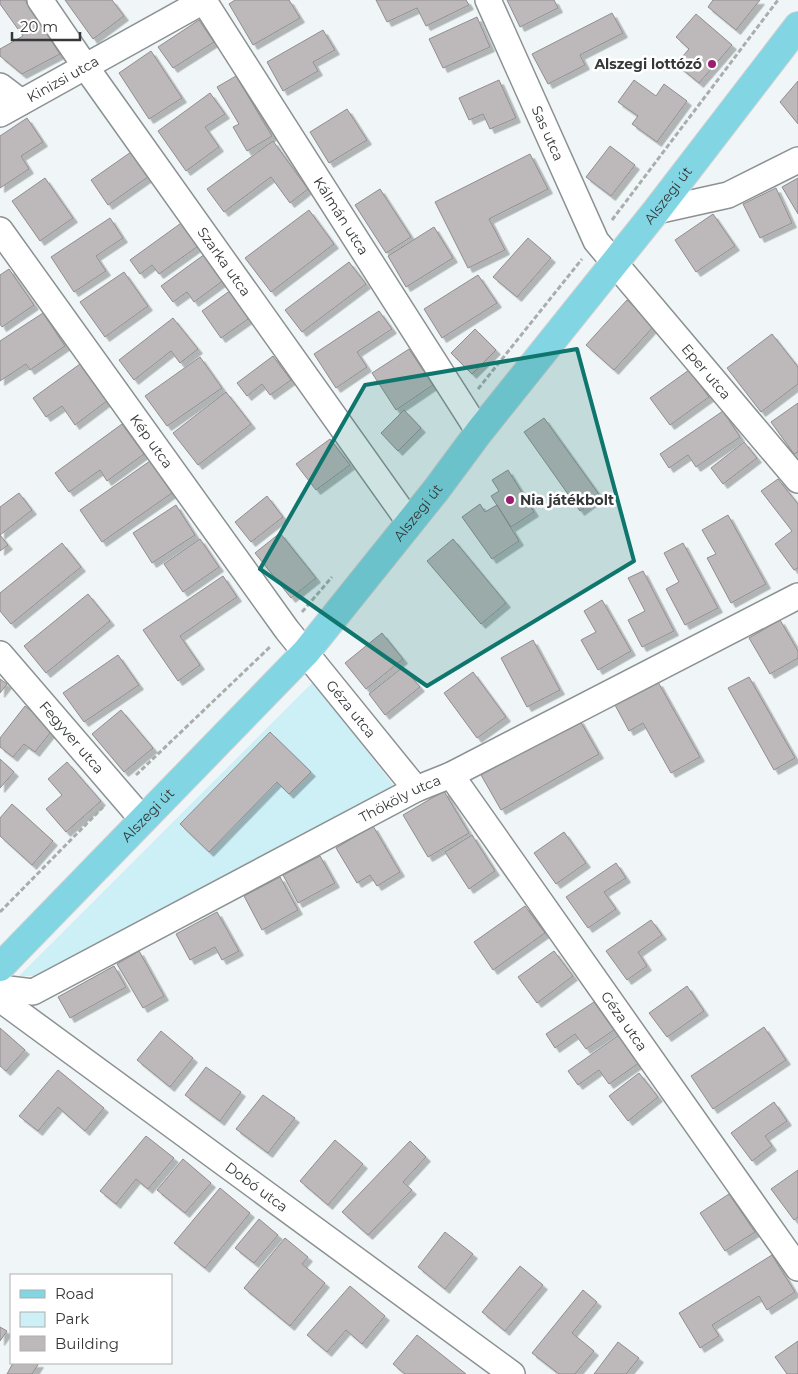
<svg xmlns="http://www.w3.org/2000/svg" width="798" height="1374" font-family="Montserrat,sans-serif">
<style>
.green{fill:#cdeff6}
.building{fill:#bdb8ba;stroke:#928d8f;filter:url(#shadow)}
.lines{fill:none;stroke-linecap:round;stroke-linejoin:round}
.street-casing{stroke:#8c9192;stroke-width:28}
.primary-casing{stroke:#d3d3d3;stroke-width:30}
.path{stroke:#a9adae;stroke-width:3;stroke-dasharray:5 2.5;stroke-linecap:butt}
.street{stroke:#fff;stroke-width:25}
.primary{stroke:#82d5e3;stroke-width:28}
.marked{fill:#0f766e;fill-opacity:0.2;stroke:#0f766e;stroke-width:4;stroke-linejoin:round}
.poi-dot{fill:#9d1c6f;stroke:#fff;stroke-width:2}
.labels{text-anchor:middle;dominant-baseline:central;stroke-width:5;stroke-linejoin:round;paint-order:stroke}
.poi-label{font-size:14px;font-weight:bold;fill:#353738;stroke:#fff;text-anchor:end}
.street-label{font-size:14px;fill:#353738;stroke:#fff}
</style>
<defs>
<filter id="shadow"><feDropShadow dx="4.5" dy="4.5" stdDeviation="0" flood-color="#0004"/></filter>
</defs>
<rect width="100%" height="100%" fill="#f0f6f7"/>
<path class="green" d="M313 682 395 787 41 976H19Z"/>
<path class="building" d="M0 0H25L60 54 22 74 0 56V49L23 36 0 4Z
M65 0H112L124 16 93 39Z
M235 0H289L300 18 253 45 229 4Z
M376 0H466L469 5 426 26 417 8 387 22Z
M507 0H554L558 8 520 27Z
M713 0H760L736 30 708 7Z
M612 13 623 33 580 55 585 65 548 84 532 54Z
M696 14 732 45 699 83 676 64 689 49 676 37Z
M477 17 490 47 443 68 429 39Z
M199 20 214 42 173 68 158 47Z
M323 30 335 50 313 62 318 71 283 91 267 62Z
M151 51 182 98 149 119 119 73Z
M236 76 272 136 247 151 233 127 239 124 217 87Z
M499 80 516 118 490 129 483 114 469 120 459 98Z
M634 80 656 96 664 84 687 101 657 142 632 124 638 116 618 102Z
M798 81V124L780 102Z
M210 93 225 114 205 127 219 147 186 171 158 131Z
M347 109 367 140 329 163 310 132Z
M27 118 43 142 21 156 29 169 0 188V136Z
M273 141 308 189 290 203 271 177 224 212 207 189Z
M610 146 635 165 611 196 586 177Z
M131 152 148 177 108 205 91 180Z
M530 154 548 189 489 219 505 250 468 268 435 202Z
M45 178 73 218 40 241 12 201Z
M798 178V214L782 187Z
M776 188 792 223 760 238 743 204Z
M380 189 411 237 386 253 355 205Z
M309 210 334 244 271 292 245 258Z
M713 214 735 246 696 272 675 240Z
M110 218 123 238 96 256 106 271 74 292 51 257Z
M184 221 201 244 159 274 152 265 140 274 130 260Z
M434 227 453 258 406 287 388 256Z
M528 238 551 258 517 297 493 277Z
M205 254 224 280 194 302 187 292 173 302 161 286Z
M349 262 366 284 302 332 285 310Z
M9 269 34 305 2 327 0 324V275Z
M124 272 148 306 105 337 80 302Z
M478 275 497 303 442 338 424 309Z
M231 290 251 317 221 338 202 311Z
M627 300 655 325 614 370 586 345Z
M379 311 392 329 357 352 367 367 336 388 314 354Z
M43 313 65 346 30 370 26 364 0 381V341Z
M173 318 198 349 180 363 171 351 134 380 119 360Z
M475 329 496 350 472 374 451 353Z
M772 334 798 367V384L761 412 727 368Z
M409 349 433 385 396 410 372 373Z
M273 356 291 380 270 395 262 384 247 396 237 383Z
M200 357 222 388 167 426 145 396Z
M80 364 107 401 75 425 62 406 46 417 33 398Z
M689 370 709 397 670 425 650 398Z
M226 392 251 424 198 465 173 433Z
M798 403V452L794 454 771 422Z
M404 410 421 428 398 451 381 433Z
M723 411 740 437 696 467 688 455 669 468 660 454Z
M544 418 600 496 580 511 524 432Z
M122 424 144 454 107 481 100 470 69 492 55 473Z
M330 439 350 465 316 490 296 464Z
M744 442 757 458 723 484 711 468Z
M150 461 172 493 102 542 80 510Z
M508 470 534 512 511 527 491 496 499 491 492 480Z
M778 479 798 504V568L794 570 775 544 792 531 761 491Z
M19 493 32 510 0 535V507Z
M267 496 283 517 251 542 235 522Z
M480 504 485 512 497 505 519 541 492 559 462 517Z
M176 505 195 535 152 563 133 533Z
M728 515 766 584 731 603 707 558 716 554 702 530Z
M280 533 316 578 291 598 255 553Z
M0 535 8 545 0 551Z
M200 539 219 567 183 592 164 564Z
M453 539 506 603 481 624 427 561Z
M62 543 81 567 11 624 0 611V593Z
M683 543 718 608 685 625 666 589 679 582 664 553Z
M643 571 674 631 642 647 628 620 645 611 628 578Z
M223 576 237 597 180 636 200 665 178 681 143 630Z
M88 594 110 621 46 673 24 646Z
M602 600 631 651 598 670 581 640 596 632 584 611Z
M780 620 798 651V658L770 674 749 638Z
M382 633 403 659 366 689 345 663Z
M533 640 560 690 527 707 501 658Z
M118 655 139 685 84 722 63 693Z
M403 667 420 687 385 715 369 694Z
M473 672 506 717 477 738 444 693Z
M749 677 795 758 774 770 728 688Z
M0 679 7 684 0 693Z
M658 682 700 757 671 773 643 723 629 731 615 705Z
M25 706 54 728 35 752 24 744 13 757 0 747V738Z
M121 710 153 748 124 772 92 734Z
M579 719 599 754 501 810 481 775Z
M270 732 311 772 289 794 277 782 209 852 180 824Z
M0 759 14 772 0 788Z
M67 762 101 801 66 832 46 809 62 795 48 779Z
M444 791 469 833 428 857 403 815Z
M12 804 53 841 32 865 0 836V818Z
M373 826 400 872 377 886 370 875 357 883 336 848Z
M564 832 586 863 556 884 534 853Z
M472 835 495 871 469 889 445 852Z
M320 856 335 883 298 903 283 875Z
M616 863 626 878 604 892 616 909 588 928 566 897Z
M280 877 298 910 262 930 244 896Z
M525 906 545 933 493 970 474 942Z
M217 912 239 951 222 960 215 947 190 960 176 934Z
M651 920 662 935 638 952 647 966 627 980 606 951Z
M139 951 164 996 143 1008 117 964Z
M554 951 573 976 537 1003 518 977Z
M114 966 126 987 70 1018 58 997Z
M687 986 704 1011 667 1037 649 1013Z
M594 1002 614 1030 586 1049 575 1034 555 1048 546 1034Z
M764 1027 786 1060 713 1109 691 1076Z
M0 1028 25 1050 6 1071 0 1066Z
M161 1031 193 1058 170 1087 137 1060Z
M619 1035 639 1063 609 1084 599 1070 578 1085 568 1071Z
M206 1067 241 1092 220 1121 185 1095Z
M58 1070 104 1108 85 1131 58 1107 38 1131 19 1116Z
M639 1073 658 1097 628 1121 609 1096Z
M263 1095 295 1118 268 1153 236 1129Z
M774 1102 787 1121 765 1136 772 1146 752 1161 731 1133Z
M146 1136 174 1158 148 1189 136 1179 116 1204 100 1191Z
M335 1140 363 1164 328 1205 300 1181Z
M410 1141 426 1157 403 1182 412 1190 368 1235 342 1212Z
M183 1159 211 1183 185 1213 157 1190Z
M798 1170V1217L794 1220 771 1189Z
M220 1188 250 1213 205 1268 174 1243Z
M729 1194 755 1232 725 1251 700 1213Z
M259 1219 278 1235 254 1263 235 1248Z
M445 1232 473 1254 445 1289 418 1267Z
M285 1238 308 1257 302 1264 325 1283 290 1326 244 1288Z
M772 1255 795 1292 767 1310 759 1296 712 1325 719 1336 700 1348 679 1313Z
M520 1266 543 1285 505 1331 482 1312Z
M350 1286 385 1316 362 1344 346 1330 327 1352 307 1335Z
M583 1290 597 1302 572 1333 594 1351 575 1374H559L532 1353Z
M0 1327 7 1331 0 1341Z
M417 1335 466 1374H405L393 1364Z
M798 1341V1374H787L775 1357Z
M618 1342 639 1358 626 1374H594Z
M13 1363H39L32 1374H7Z"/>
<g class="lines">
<defs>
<g id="street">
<path id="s1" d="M40 0 85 66 410 523"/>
<path id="s2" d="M488 0 596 241 798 480"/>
<path id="s3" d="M204 1 479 432"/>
<path d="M0 86 21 102"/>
<path id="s4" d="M0 114 205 0"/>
<path d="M656 211 728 195 798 160"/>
<path id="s5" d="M0 230 287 630 416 789"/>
<path id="s6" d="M0 654 143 820"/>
<path id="s7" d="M451 775 798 1268"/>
<path id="s8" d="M0 988 33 992 416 789 451 775 798 596"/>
<path id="s9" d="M0 999 512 1374"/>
</g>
<g id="primary">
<path id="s10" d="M0 967 306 652 436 490 479 432 656 211 798 26"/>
</g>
</defs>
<use href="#street" class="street-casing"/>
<use href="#primary" class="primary-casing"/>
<path class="path" d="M612 220 778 0
M478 389 582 259
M302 612 332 577
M136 775 271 646
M0 912 103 807"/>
<use href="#street" class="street"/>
<use href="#primary" class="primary"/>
</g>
<path class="marked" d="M577 349 634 561 427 686 260 569 365 385Z"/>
<g class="poi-dot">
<circle cx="712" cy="64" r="5"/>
<circle cx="510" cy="500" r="5"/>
</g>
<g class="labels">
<g class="poi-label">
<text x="702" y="64">Alszegi lottózó</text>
<text x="520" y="500" text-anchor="start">Nia játékbolt</text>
</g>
<g class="street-label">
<text stroke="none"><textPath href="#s4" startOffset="72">Kinizsi utca</textPath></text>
<text stroke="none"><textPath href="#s2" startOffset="146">Sas utca</textPath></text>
<text stroke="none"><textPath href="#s10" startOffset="1022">Alszegi út</textPath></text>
<text stroke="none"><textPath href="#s3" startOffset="255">Kálmán utca</textPath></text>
<text stroke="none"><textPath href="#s1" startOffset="320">Szarka utca</textPath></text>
<text stroke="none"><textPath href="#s2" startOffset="435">Eper utca</textPath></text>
<text stroke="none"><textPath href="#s5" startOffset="260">Kép utca</textPath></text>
<text stroke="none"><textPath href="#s10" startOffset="618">Alszegi út</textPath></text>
<text stroke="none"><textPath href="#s5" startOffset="594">Géza utca</textPath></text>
<text stroke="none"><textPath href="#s6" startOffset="110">Fegyver utca</textPath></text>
<text stroke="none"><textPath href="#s8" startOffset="448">Thököly utca</textPath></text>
<text stroke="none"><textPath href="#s10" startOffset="212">Alszegi út</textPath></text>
<text stroke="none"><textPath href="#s7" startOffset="301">Géza utca</textPath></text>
<text stroke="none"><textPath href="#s9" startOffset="318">Dobó utca</textPath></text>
</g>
</g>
<rect x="10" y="1274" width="162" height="90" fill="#ffffff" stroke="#aeafaf"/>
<rect x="20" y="1290" width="25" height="8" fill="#82d5e3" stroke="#aeafaf"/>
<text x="55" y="1299" font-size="15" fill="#353738">Road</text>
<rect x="20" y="1312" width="25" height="15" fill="#cdeff6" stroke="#aeafaf"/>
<text x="55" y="1324" font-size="15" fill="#353738">Park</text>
<rect x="20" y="1336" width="25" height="15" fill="#bdb8ba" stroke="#aeafaf"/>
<text x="55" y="1349" font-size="15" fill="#353738">Building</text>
<path d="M12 32v8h68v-8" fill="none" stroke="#353738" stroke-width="2.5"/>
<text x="20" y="32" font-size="15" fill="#353738" stroke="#ffffff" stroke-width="4" paint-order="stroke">20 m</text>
</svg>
